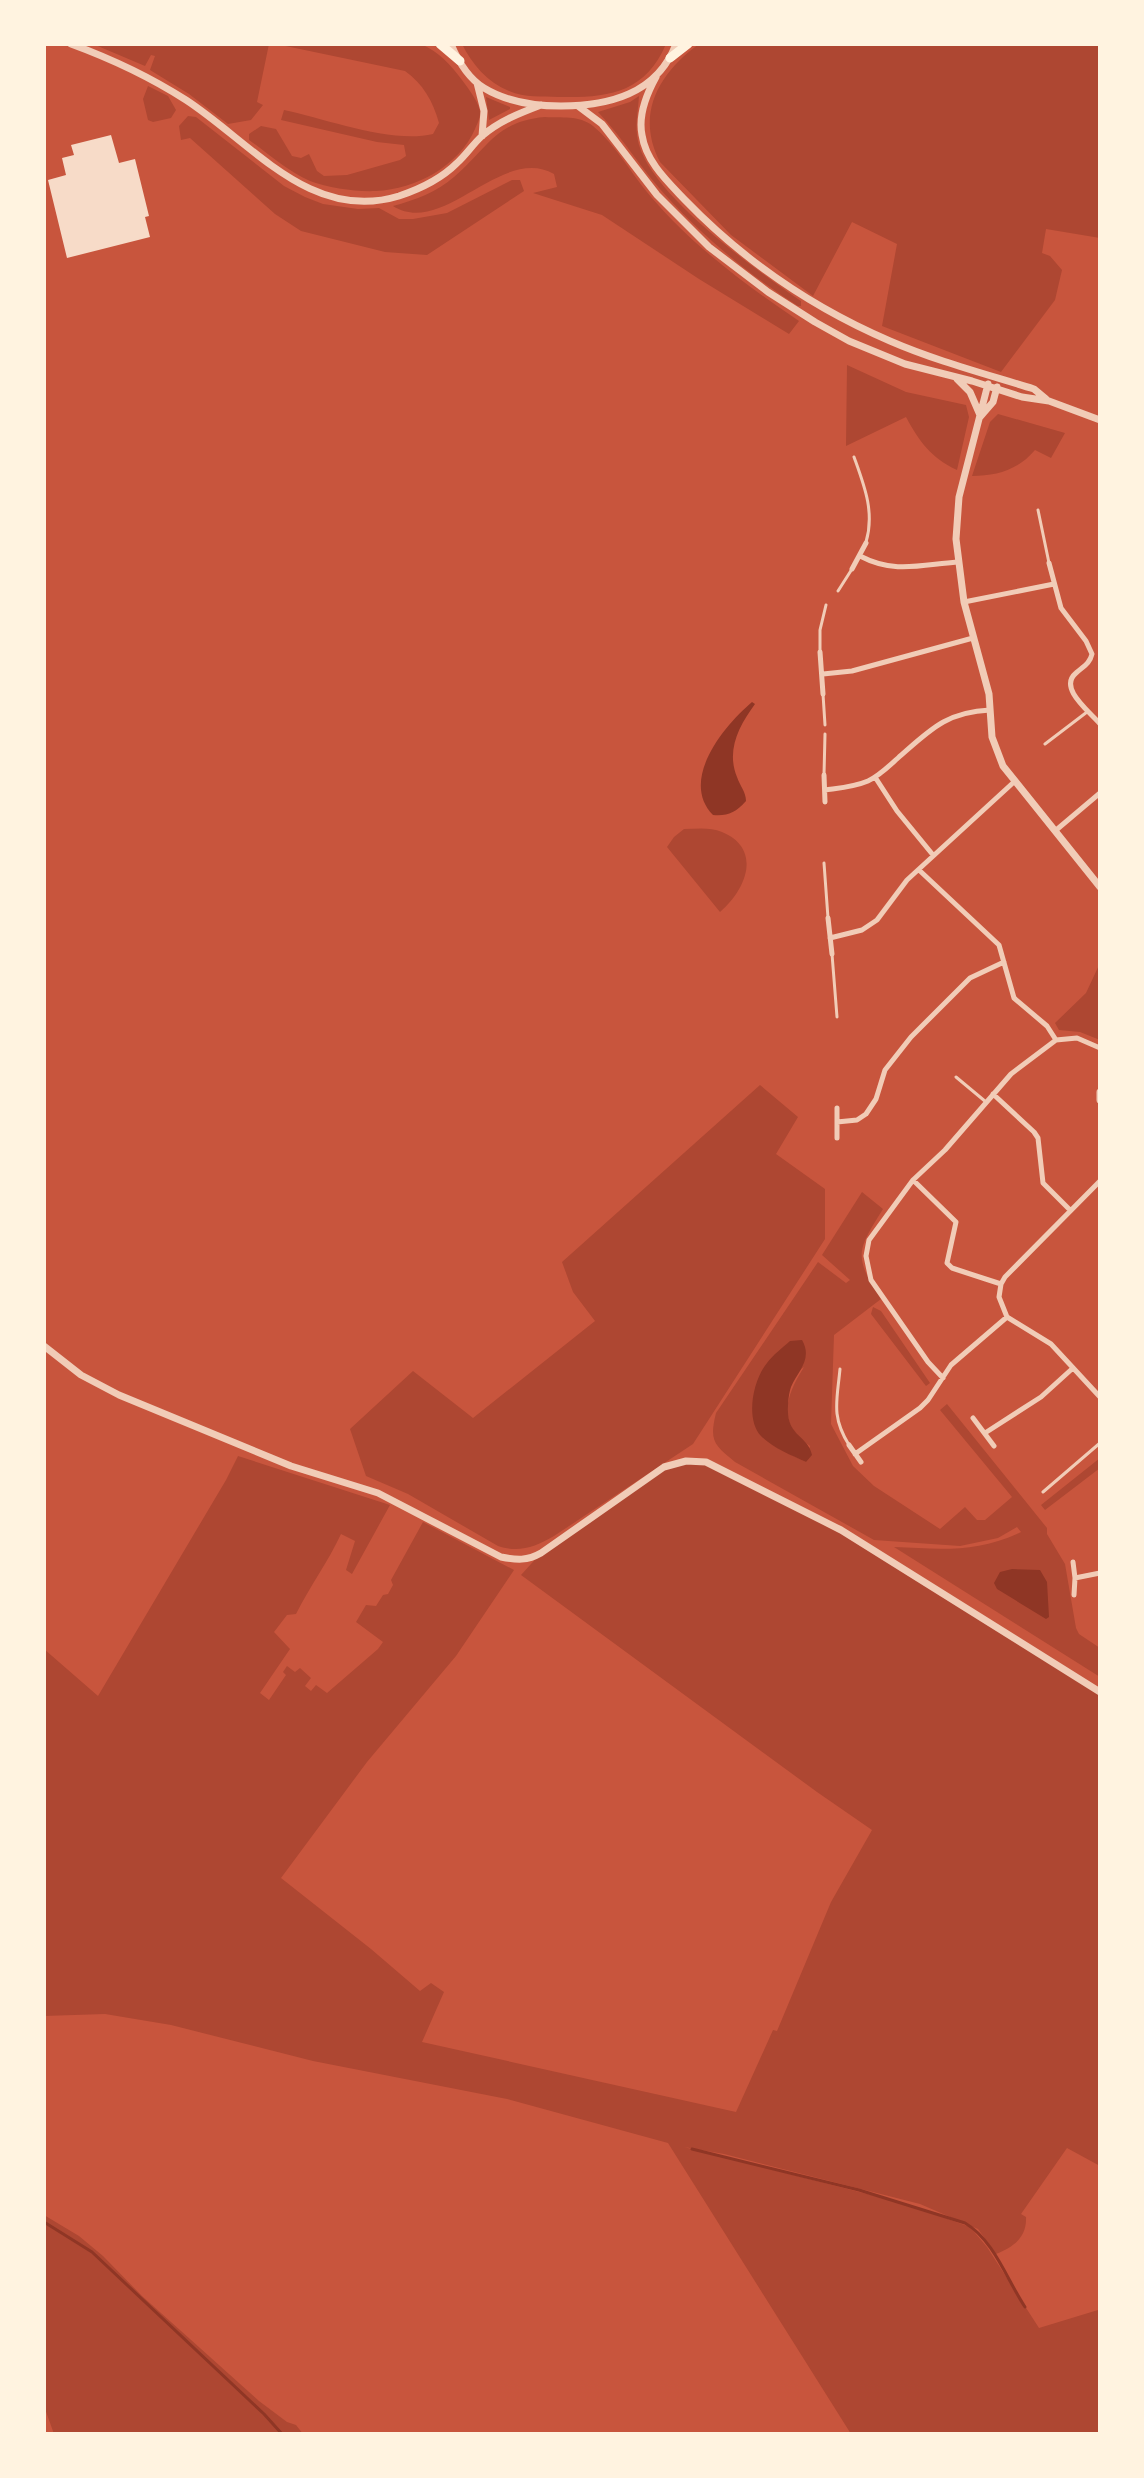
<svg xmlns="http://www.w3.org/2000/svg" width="1144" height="2478" font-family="'Noto Sans',sans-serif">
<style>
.green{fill:#ae4732;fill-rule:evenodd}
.water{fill:#8f3625}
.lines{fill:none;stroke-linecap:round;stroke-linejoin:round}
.stream{stroke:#8f3625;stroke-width:3}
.building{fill:#f7dbc8}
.service{stroke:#f1ccb7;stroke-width:3}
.minor{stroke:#f1ccb7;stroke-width:5}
.tertiary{stroke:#f1ccb7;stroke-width:7}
.trunk{stroke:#fff3e0;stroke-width:9}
</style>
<rect width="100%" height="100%" fill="#c8553d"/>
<path class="green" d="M93 44H269L257 102 263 105 251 120 228 124 189 94 150 70 155 56 151 55 145 66Z
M276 44H421C439 52 450 64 462 80 468 88 478 101 480 111 481 117 477 124 475 129 459 166 416 189 376 191 356 192 329 188 310 181 287 171 269 154 249 140V134L261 126 276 129 292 156 301 158 309 154 317 171 324 176 347 175 400 160 406 156 404 145 377 142 281 120 284 110C327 119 391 144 433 134L439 123C433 101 423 84 405 71Z
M462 44H666C645 94 606 98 558 97 542 96 525 98 509 91 487 82 472 64 462 44Z
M699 44H1100V238L1046 229 1042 253 1050 256 1062 270 1055 300 1001 372 882 326 897 244 852 222 813 296 731 235 660 162C635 114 659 73 699 44Z
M148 86 168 96 176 110 171 118 153 122 148 120 143 99Z
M639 96C638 113 634 127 639 145 654 197 756 270 801 301V306H798C751 276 707 240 669 199 643 172 624 139 598 112L630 102Z
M486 97 510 107V109L489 120Z
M188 116 196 117 284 186 305 197 323 204 358 209 379 208 399 219H413L447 213 512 180H520L524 191 427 255 385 252 301 231 275 214 190 138 181 140 179 126Z
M545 117C561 118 579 115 593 126 616 145 632 175 652 198 694 247 746 285 799 321L789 334 699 279 602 215 533 193 557 187 554 174C502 144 443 238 393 206 415 200 437 192 454 177 488 148 496 121 545 117Z
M847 365 906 392 966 405 969 417 957 470C931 458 919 441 906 417L846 446Z
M998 414 1065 433 1051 458 1035 450C1018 470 997 476 972 476L990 422Z
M684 829C697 829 710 827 722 832 763 849 746 890 720 912L667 847 674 837Z
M1100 963V1040L1080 1032 1059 1030 1055 1023 1086 993Z
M760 1085 798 1117 776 1154 825 1189V1239L693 1444 554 1536C535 1547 519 1553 498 1546L408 1494 366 1476 350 1429 413 1371 473 1418 595 1321 573 1292 562 1262Z
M862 1192 883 1209C857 1251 853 1256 881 1299L834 1335 831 1424 853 1466 874 1486 940 1529 965 1507 977 1520H985L1012 1497 940 1410 947 1404 1047 1528V1534L1065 1564 1076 1628 1079 1634 1100 1648V1677L894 1547C941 1549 977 1553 1021 1532L1017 1527 998 1538 960 1546 874 1540 735 1462C714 1445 709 1441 716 1413L818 1262 846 1283 850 1280 822 1255ZM804 1367C785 1397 777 1423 810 1446L806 1462C779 1448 753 1442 753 1407Z
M873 1307 881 1311 930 1383 926 1386 871 1314Z
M238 1456 390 1505 352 1574 346 1570 355 1541 341 1534C328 1562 310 1586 296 1614L287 1615 274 1632 290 1649 260 1693 269 1700 286 1675 283 1672 287 1666 295 1672 300 1668 311 1678 305 1686 311 1691 316 1685 327 1693 378 1649 383 1642 356 1622 366 1605 376 1606 383 1595 388 1594 393 1585 391 1580 423 1522 514 1570 456 1656 367 1762 281 1878 371 1949 420 1991 431 1983 444 1992 422 2042 736 2112 773 2030 777 2031 831 1902 872 1830 817 1792 521 1575 541 1553 664 1467 697 1461 813 1515 1100 1693V2166L1067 2148 1021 2214 1026 2217C1027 2238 1013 2247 996 2254L978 2229 920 2204 724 2154 684 2147 906 2204 970 2227 987 2247 1039 2328 1098 2310 1100 2434H851L668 2143 507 2099 313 2061 171 2025 105 2014 44 2016V1649L98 1696 226 1480Z
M1100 1458V1468L1045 1510 1041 1505Z
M44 2215 79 2236 103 2256 142 2296 259 2401 287 2422 296 2425 303 2434H54L44 2406Z"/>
<path class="water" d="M752 702 755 704C739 726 726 750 737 777 740 786 746 792 746 801 735 813 728 816 713 815 679 780 724 726 752 702Z
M802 1340C813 1359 798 1371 791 1387 789 1393 788 1401 788 1406 786 1437 808 1435 812 1455L806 1462C791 1455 773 1448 761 1436 745 1419 753 1380 767 1363 773 1355 782 1348 790 1341Z
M1012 1569 1040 1570 1047 1582 1049 1617 1046 1619 997 1589 994 1583 1000 1572Z"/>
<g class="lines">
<path class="stream" d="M692 2149 859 2190 965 2223C994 2240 1007 2280 1025 2307
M44 2222 92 2252 264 2414 282 2434"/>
</g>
<path class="building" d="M111 135 119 163 135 159 149 216 145 217 150 237 67 258 48 180 66 175 62 158 74 155 71 145Z"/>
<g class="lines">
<path class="service" d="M854 457C864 485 875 512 866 542
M1038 510 1049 563
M838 591 852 569
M820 652V630L826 605
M823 694 825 725
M1045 744 1087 712
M824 775 825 734
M824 863 828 918
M832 954 837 1017
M956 1077 986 1102
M840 1369C837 1401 831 1416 849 1445
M1043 1492 1100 1443"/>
<path class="minor" d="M860 556C894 574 920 565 957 562
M1049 563 1061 608 1086 641 1092 654C1090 663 1084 666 1076 673 1058 688 1089 711 1100 724
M852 569 866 543
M964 602 1054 584
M820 652 823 694
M823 674 852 671 973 638
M824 775 825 802
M875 777 897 811 933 855
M825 790C839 788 854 787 868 781 879 776 889 766 898 758 930 730 946 712 990 710
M1055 831 1100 793
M919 870 999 945 1014 998 1047 1026 1056 1040
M828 918 832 954
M830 938 862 930 877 920 907 880 1015 781
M993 1094 1034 1132 1038 1138 1043 1183 1070 1210
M837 1122 857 1120 866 1114 876 1099 885 1070 911 1037 970 978 1004 962
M837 1138V1108
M913 1180 956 1222 947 1263 952 1268 1001 1284
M1100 1181 1005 1277 1001 1284 999 1297 1007 1317 1051 1344 1100 1397
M943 1378 928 1362 871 1280 866 1256 869 1240 913 1180 945 1150 1011 1074 1056 1040 1077 1038 1100 1048
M973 1418 994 1446
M985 1433 1041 1397 1073 1368
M849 1445 861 1462
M855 1454 920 1408 928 1400 951 1365 1007 1317
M1073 1562 1075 1578 1074 1595
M1075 1578 1100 1573"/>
<path class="tertiary" d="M71 44C112 59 150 77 186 100 252 143 311 223 399 196 420 189 441 179 457 163 466 155 473 144 482 136 499 121 520 113 541 105
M451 44C458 61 468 78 484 88 507 102 534 106 561 106 609 106 657 94 676 44
M656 77C646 95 638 115 642 135 646 162 668 182 685 200 743 260 813 308 890 341 936 361 986 374 1034 389L1046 399
M477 83 484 111 482 136
M578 106 602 124 657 195 709 247 768 292 815 322 849 341 905 364 972 381 1022 397 1049 401 1100 420
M957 379 970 392 980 415
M988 384 959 497 956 539 964 602 989 694 992 737 1003 766 1100 887
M980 417 993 402 997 387
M1100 1092V1100
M44 1346 81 1375 119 1395 291 1466 378 1493 501 1557C517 1560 527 1561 541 1553L664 1467 686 1461 706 1462 841 1530 1100 1692"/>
<path class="trunk" d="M440 44 460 61
M670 58 688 44"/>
</g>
<rect width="1144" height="2478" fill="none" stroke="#fff3e0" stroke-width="92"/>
</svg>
